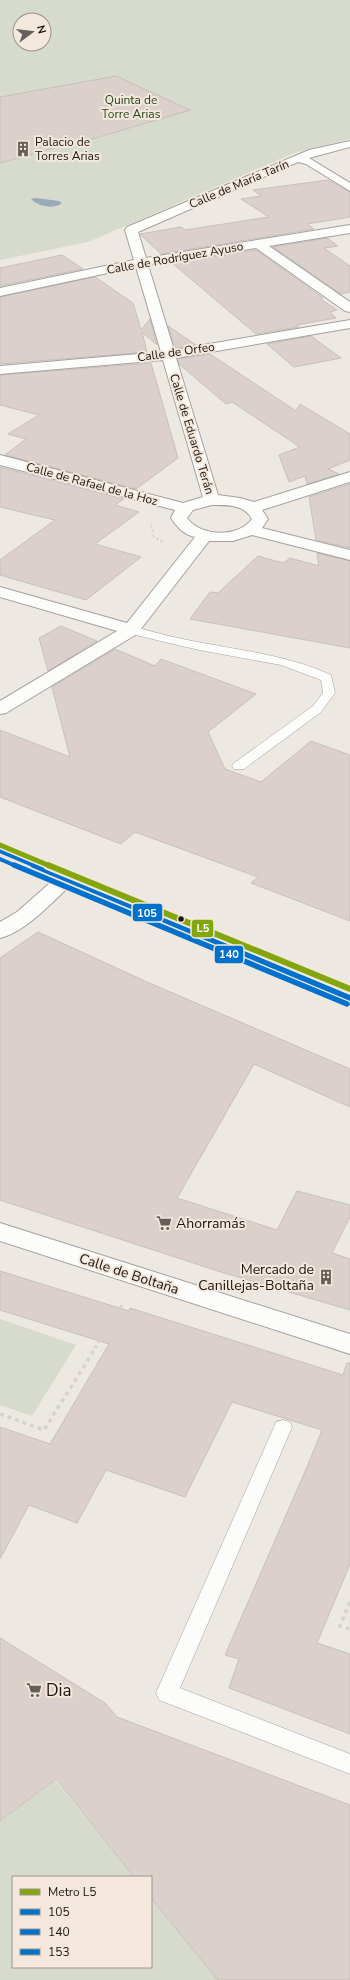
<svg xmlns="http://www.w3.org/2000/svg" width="350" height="1980" font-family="'Nunito Sans',sans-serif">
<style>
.green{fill:#d6dbce;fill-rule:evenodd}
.water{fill:#9baaba}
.building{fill:#dbd0cc;stroke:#c6c0bd}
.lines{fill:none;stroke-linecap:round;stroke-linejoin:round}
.service-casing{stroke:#a5a09c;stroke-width:1}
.minor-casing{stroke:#a5a09c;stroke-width:2}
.primary-casing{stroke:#a69a8a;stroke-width:2}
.path-far3{stroke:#d5d3d1;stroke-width:1;stroke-dasharray:1.5 1.5;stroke-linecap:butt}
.path-far2{stroke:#d5d3d1;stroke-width:2;stroke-dasharray:2.5 2.5;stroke-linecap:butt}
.path-far1{stroke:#d5d3d1;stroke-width:2.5;stroke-dasharray:3 3;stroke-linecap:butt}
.path{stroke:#d5d3d1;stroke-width:3.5;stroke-dasharray:4 4;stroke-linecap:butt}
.service{fill:#fcfcfb;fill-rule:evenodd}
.minor{fill:#fcfcfb;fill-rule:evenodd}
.primary{fill:#e8e2da;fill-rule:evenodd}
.bus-1-far1-casing{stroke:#f4e8dc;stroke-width:6}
.bus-1-casing{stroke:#f4e8dc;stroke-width:8}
.bus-2-far1-casing{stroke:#f4e8dc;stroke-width:6}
.bus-2-casing{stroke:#f4e8dc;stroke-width:8}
.bus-3-far1-casing{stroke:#f4e8dc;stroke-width:6}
.bus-3-casing{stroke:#f4e8dc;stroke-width:8}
.bus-1-far1{stroke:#0072ce;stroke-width:4}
.bus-1{stroke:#0072ce;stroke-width:5.5}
.bus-2-far1{stroke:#0072ce;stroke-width:4}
.bus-2{stroke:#0072ce;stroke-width:5.5}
.bus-3-far1{stroke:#0072ce;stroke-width:4}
.bus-3{stroke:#0072ce;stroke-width:5.5}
.metro-1-far1-casing{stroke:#f4e8dc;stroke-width:8}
.metro-1-casing{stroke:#f4e8dc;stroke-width:10}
.metro-1-far1{stroke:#83a60e;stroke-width:5}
.metro-1{stroke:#83a60e;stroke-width:6}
.bus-dot{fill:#191511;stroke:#f4e8dc;stroke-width:1.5}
.labels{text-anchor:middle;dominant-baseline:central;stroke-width:4;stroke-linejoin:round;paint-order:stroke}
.far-park-label{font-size:12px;fill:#23441a;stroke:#f4e8dc}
.far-poi-label{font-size:12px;fill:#191511;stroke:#f4e8dc;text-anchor:start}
.far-street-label{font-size:12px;fill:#191511;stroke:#f4e8dc}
.poi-label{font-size:14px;fill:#191511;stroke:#f4e8dc;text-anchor:start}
.street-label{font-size:14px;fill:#191511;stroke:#f4e8dc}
.near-poi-label{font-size:17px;fill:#191511;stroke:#f4e8dc;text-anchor:start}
.line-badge{stroke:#f4e8dc;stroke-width:1.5}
.badge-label{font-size:11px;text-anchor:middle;font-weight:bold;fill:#fff}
</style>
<rect width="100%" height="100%" fill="#eee8e2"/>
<path class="green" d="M0 0H350V139L297 152 88 242 0 260ZM20 20H44V44H20Z
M0 1319 76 1345 32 1416 0 1405Z
M55 1780 134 1877H13V1967H151V1898L218 1980H0V1821Z"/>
<path class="water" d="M36 198 59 201 62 203C54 210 37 206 31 199Z"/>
<path class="building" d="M116 76 190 110 69 146 64 145 0 163V97Z
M328 180 350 192V217L307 224 314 229 161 254 140 234 181 227 185 230 269 217 241 199 261 196 253 190Z
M327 238 338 246 324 248 350 266V292L341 294 273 247Z
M256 250 323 298H319L337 310 330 312 336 318 296 325 299 327 256 334 172 263Z
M62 255 83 269 0 286V268Z
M95 277 133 303 141 330 150 319 157 345 142 332 147 352 0 364V297Z
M168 326 196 345 175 348Z
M311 336 341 358 294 367 267 344Z
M210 354 296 411 300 404 350 434V460L328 469 339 474 307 484 305 476 289 482 279 455 300 447 232 402 226 404 179 364 178 359Z
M151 363 178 458 136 489 5 455 26 439 8 434 39 415 0 405V375Z
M0 467 124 499 115 505 139 512 95 544 141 557 86 600 0 575V560L55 520 0 507Z
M350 484V548L316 540 309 497Z
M317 553 350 561V648L190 619 210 592 218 593 258 556 283 563 290 558 319 566Z
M61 626 97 641 48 671 39 638Z
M115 649 155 666 161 659 256 694 208 732 225 769 261 782 311 741 350 755V921L251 883 258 877 135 832 121 844 0 797V730L70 757 52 687Z
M38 932 147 982 350 1069V1107L254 1064 177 1198 277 1230 297 1191 350 1205V1217L332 1253 350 1259V1310L221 1272 0 1200V958Z
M0 1271 129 1311 130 1308 343 1375 347 1363H350V1564L317 1643 350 1654V1734L229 1688 239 1659 225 1655 307 1467 322 1430 232 1402 185 1497 106 1470 77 1523 29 1505 0 1559V1427L50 1444 109 1344 0 1310Z
M0 1638 105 1703 117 1717 350 1805V1980H218L151 1898V1877H134L56 1779 0 1821Z"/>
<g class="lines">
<defs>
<path id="service" d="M131 626C157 633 183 640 209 644 251 652 292 657 331 675L335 693 321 712 244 769H234L232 766 234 763 313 706 323 693 321 680 281 665 199 650 127 633 125 630Z
M283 1420 290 1422 292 1427 180 1688 350 1754V1774L159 1700 156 1693 274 1427 276 1422Z"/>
<path id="minor" d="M350 141V147L309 158 350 183V191L306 164 298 162 138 232 146 258 350 225V233L269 246 350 302V312L345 311 256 248 148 265 174 350 350 320V328L176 358 218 495 240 498 254 502 350 472V482L262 510 268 519 262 528 350 550V560L252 535 233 541H209L137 634 6 713 0 714V701L117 631 0 597V587L127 623 195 537C183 534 178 528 171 518L175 510 0 465V455L183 503 203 497 163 360 0 374V366L161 352 136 267 0 296V288L134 260 125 230 127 227 309 150ZM212 505C227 505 244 504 252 519 238 538 201 537 187 518L193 510Z
M66 873 73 875 76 879 73 883C53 901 26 932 0 938V922L17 912 59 875Z
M0 1223 350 1334V1354L0 1241Z"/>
<path id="primary" d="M0 845 350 990V1005L0 858Z"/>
</defs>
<use href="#service" class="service-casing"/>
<use href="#minor" class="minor-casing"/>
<use href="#primary" class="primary-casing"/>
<path class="path-far3" d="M167 0 165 10 171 22 241 75 294 136
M113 3 126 0
M0 9 83 19
M76 25 129 50 158 61
M44 31 65 28
M0 40 20 36
M77 76C69 69 60 63 55 54 44 31 99 13 113 3L108 0
M0 90 168 61C191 65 208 76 224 92L221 97 196 109 63 153 0 171"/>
<path class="path-far2" d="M151 525 154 537 164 543"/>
<path class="path-far1" d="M95 1348 124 1302"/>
<path class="path" d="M0 1414 44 1430 96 1347
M350 1602 340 1626 350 1629"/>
<use href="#service" class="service"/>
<use href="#minor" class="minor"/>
<use href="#primary" class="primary"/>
<defs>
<path id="bus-1-far1" d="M0 851 35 866"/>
<path id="bus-1" d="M33 865 350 998"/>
<path id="bus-2-far1" d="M0 859 16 866"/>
<path id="bus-2" d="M14 865 347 1004"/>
<path id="bus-3-far1" d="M3 845 53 866"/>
<path id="bus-3" d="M50 865 350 990"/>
</defs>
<use href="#bus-1-far1" class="bus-1-far1-casing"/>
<use href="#bus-1" class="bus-1-casing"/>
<use href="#bus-2-far1" class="bus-2-far1-casing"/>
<use href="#bus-2" class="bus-2-casing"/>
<use href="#bus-3-far1" class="bus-3-far1-casing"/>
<use href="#bus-3" class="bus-3-casing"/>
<use href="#bus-1-far1" class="bus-1-far1"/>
<use href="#bus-1" class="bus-1"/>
<use href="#bus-2-far1" class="bus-2-far1"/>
<use href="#bus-2" class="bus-2"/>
<use href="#bus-3-far1" class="bus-3-far1"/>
<use href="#bus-3" class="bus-3"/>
<defs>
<path id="metro-1-far1" d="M0 845 50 866"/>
<path id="metro-1" d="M48 865 350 989"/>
</defs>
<use href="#metro-1-far1" class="metro-1-far1-casing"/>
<use href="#metro-1" class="metro-1-casing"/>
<use href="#metro-1-far1" class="metro-1-far1"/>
<use href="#metro-1" class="metro-1"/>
</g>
<defs>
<symbol id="building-bare" viewBox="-9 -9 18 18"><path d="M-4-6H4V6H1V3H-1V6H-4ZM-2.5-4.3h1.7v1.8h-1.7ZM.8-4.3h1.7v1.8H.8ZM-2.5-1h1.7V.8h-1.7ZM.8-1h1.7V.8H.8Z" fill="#645f5a" stroke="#f4e8dc" stroke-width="2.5" paint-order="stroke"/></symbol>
<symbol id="supermarket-bare" viewBox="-9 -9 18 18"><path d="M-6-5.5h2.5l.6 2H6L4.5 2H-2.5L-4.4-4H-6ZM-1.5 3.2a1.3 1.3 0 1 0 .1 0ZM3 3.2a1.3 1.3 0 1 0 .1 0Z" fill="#645f5a" stroke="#f4e8dc" stroke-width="2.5" paint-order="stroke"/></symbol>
</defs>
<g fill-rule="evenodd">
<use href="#building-bare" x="12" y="138" width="22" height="22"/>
<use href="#supermarket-bare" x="153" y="1212" width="22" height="22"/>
<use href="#building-bare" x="315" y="1266" width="22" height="22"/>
<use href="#supermarket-bare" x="23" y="1679" width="22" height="22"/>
</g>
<circle class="bus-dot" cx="181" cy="919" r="3.5"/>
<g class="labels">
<g class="far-park-label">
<text x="131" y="100">Quinta de<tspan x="131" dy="14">Torre Arias</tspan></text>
</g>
<g class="far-poi-label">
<text x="35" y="142">Palacio de<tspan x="35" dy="14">Torres Arias</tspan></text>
</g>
<g class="far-street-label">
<text transform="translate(239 184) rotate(-23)">Calle de María Tarín</text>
<text transform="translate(175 258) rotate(-10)">Calle de Rodríguez Ayuso</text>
<text transform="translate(176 352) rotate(-8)">Calle de Orfeo</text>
<text transform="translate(192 434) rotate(73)">Calle de Eduardo Terán</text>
<text transform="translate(92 484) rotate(15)">Calle de Rafael de la Hoz</text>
</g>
<g class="poi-label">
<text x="176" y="1223">Ahorramás</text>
<text x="314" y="1269" text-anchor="end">Mercado de<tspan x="314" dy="16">Canillejas-Boltaña</tspan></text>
</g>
<g class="street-label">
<text transform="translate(129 1274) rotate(18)">Calle de Boltaña</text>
</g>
<g class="near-poi-label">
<text x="46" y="1690">Dia</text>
</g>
</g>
<g class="line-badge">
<rect x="132" y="903" width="31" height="19" rx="4" fill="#0072ce"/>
<rect x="191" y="919" width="23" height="19" rx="4" fill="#83a60e"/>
<rect x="214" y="945" width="30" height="19" rx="4" fill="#0072ce"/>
</g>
<g class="badge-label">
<text x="147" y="917">105</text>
<text x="203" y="932">L5</text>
<text x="229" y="958">140</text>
</g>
<rect x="12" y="1876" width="140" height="92" fill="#f4e8dc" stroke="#9c948b"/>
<rect x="20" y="1889" width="20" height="6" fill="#83a60e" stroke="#9c948b"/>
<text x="48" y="1896" font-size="12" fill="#191511">Metro L5</text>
<rect x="20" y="1909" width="20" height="6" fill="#0072ce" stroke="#9c948b"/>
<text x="48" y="1916" font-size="12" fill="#191511">105</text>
<rect x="20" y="1929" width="20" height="6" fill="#0072ce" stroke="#9c948b"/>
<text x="48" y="1936" font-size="12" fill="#191511">140</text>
<rect x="20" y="1949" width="20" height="6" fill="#0072ce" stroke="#9c948b"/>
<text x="48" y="1956" font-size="12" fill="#191511">153</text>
<g transform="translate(32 32) rotate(75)"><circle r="19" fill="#f4e8dc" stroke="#9c948b"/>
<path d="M0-3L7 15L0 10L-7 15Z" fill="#645f5a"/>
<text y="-6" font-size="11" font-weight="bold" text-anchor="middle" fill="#191511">N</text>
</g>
</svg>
